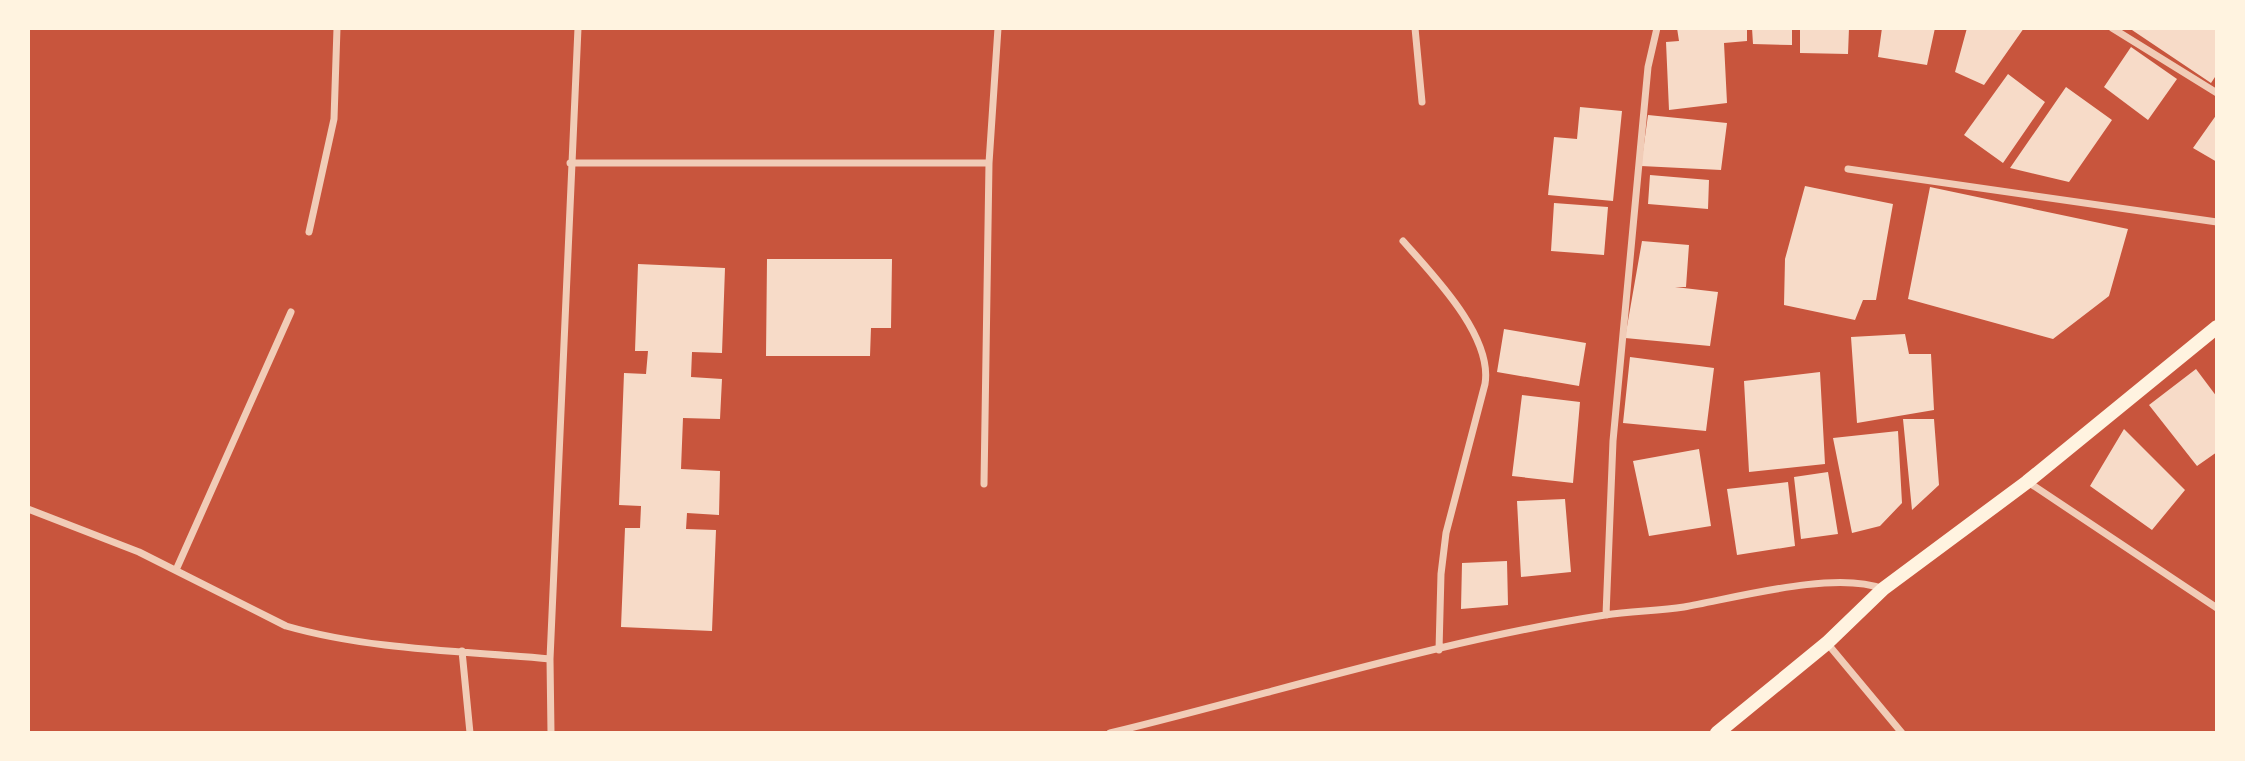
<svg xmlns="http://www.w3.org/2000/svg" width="2245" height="761" font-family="'DejaVu Sans',sans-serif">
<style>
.building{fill:#f7dbc8}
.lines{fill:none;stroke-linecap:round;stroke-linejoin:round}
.minor{stroke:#f1ccb7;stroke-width:7}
.secondary{stroke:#fff3e0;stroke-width:14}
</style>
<rect width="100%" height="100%" fill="#c8553d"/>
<path class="building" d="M1677 28H1747V41L1724 43 1727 103 1669 110 1666 42 1679 41Z
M1752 28H1792V45L1753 44Z
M1800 28H1849L1848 54 1800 53Z
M1882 28H1935L1927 65 1878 57Z
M1967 28H2024L1984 85 1955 72Z
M2129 28H2217V74L2211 83Z
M2131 47 2177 79 2148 120 2104 87Z
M2008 74 2045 102 2003 163 1964 135Z
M2066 87 2112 120 2069 182 2010 168Z
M1580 107 1622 111 1613 201 1548 195 1554 137 1577 139Z
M2217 114V162L2193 148Z
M1648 115 1727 123 1721 170 1641 166Z
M1650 175 1709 180 1708 209 1648 204Z
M1805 186 1893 204 1876 300H1863L1855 320 1784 305 1785 259Z
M1930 187 2128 229 2109 296 2053 339 1908 299Z
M1554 203 1608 207 1604 255 1551 251Z
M1642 241 1689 245 1686 287H1675L1718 292 1710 346 1625 338Z
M767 259H892L891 328H871L870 356H766Z
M638 264 725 268 722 353 692 352 691 377 722 379 720 419 683 418 681 469 720 471 719 515 687 513 686 529 716 530 712 631 621 627 625 528H640L641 506 619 505 624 373 646 374 648 351H635Z
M1504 329 1586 343 1579 386 1497 372Z
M1905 334 1909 354H1931L1934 410 1857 423 1851 337Z
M1630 357 1714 368 1706 431 1623 423Z
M2196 369 2217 397V452L2197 466 2149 405Z
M1820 372 1825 464 1749 472 1744 381Z
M1522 395 1580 402 1573 483 1512 476Z
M1903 419H1934L1939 485 1912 510Z
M2124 429 2185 490 2152 530 2090 486Z
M1898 431 1902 503 1880 526 1852 533 1833 438Z
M1699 449 1711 526 1649 536 1633 461Z
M1828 472 1838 534 1801 539 1794 477Z
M1788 482 1795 546 1737 555 1727 489Z
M1565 499 1571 572 1521 577 1517 501Z
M1507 561 1508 605 1461 609 1462 563Z"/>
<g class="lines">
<path class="minor" d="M1415 28 1422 102
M2112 28 2217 93
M570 163H989
M1848 169 2217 222
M309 232 334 119 337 28
M1403 241C1433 275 1493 336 1485 384L1446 533 1441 574 1439 650
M2028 482 2217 608
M984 484 989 163 998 28
M28 509 139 552 286 626C370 650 463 651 550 659
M176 570 291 312
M1606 615 1613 441 1648 67 1657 28
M1827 643 1902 733
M462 651 470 733
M551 733 550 659 578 28
M1110 733C1275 693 1438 641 1605 615 1631 611 1658 611 1684 607 1735 598 1836 570 1883 589"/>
<path class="secondary" d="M1717 733 1827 643 1883 589 2027 482 2217 327"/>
</g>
<rect width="2245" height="761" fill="none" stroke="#fff3e0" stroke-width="60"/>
</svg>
